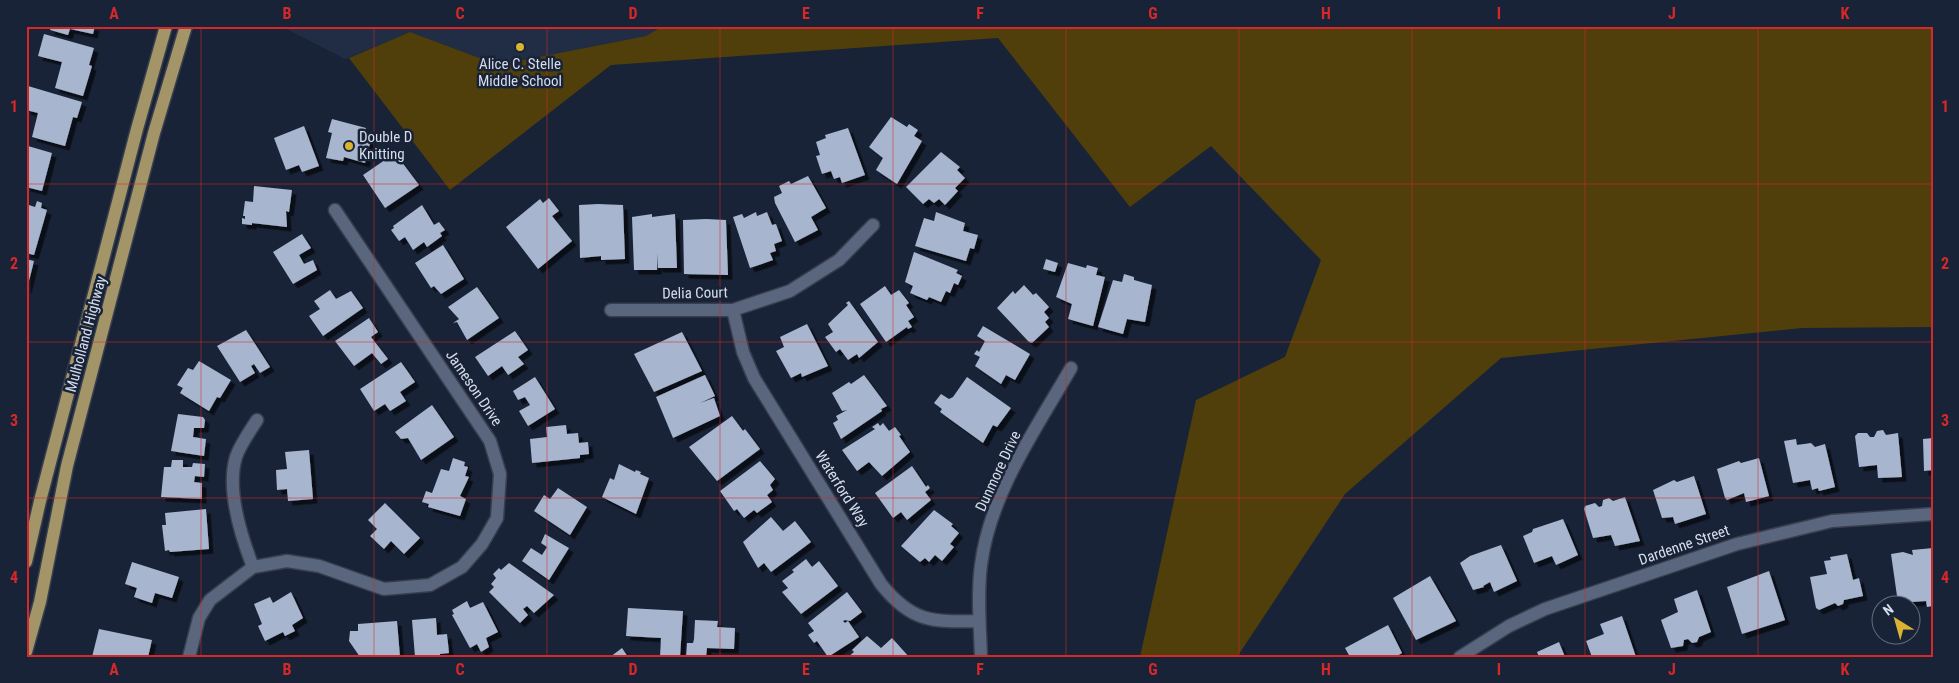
<svg xmlns="http://www.w3.org/2000/svg" width="1959" height="683" font-family="'Roboto Condensed',sans-serif">
<style>
.built{fill:#202d45}
.green{fill:#503f0a}
.building{fill:#a8b5cf;filter:url(#shadow)}
.lines{fill:none;stroke-linecap:round;stroke-linejoin:round}
.minor-casing{stroke:#373e4e;stroke-width:15}
.major-casing{stroke:#373e4e;stroke-width:15}
.minor{stroke:#5a667e;stroke-width:12}
.major{stroke:#a39567;stroke-width:12}
.grid{fill:none;stroke:#d62828;stroke-width:1;stroke-opacity:0.55}
.poi-dot{fill:#dbb333;stroke:#192337;stroke-width:2}
.labels{text-anchor:middle;dominant-baseline:central;stroke-width:5;stroke-linejoin:round;paint-order:stroke}
.poi-label{font-size:15px;fill:#d6ddeb;stroke:#192337}
.street-label{font-size:15px;fill:#d6ddeb;stroke:#192337}
.neatline{fill:none;stroke:#d62828;stroke-width:2}
.grid-label{font-size:16px;text-anchor:middle;font-weight:bold;fill:#d62828}
</style>
<defs>
<filter id="shadow"><feDropShadow dx="4.5" dy="4.5" stdDeviation="0" flood-color="#0009"/></filter>
</defs>
<rect width="100%" height="100%" fill="#192337"/>
<path class="built" d="M281 26H663L646 36 498 65 410 32 345 59Z"/>
<path class="green" d="M663 26H1933V327L1802 328 1501 358 1345 494 1237 657H1140L1196 400 1285 357 1321 260 1211 146 1130 207 998 38 611 65 450 190 349 58 410 32 498 65 646 36Z"/>
<path class="building" d="M51 26H95L93 34 70 29 68 35 50 30Z
M44 34 94 48 89 65 92 66 83 96 55 88 62 62 38 56Z
M28 86 82 102 77 118 73 117 65 146 32 137 38 113 26 110Z
M891 117 907 127 909 124 918 130 914 136 922 141 897 184 876 170 883 158 869 147Z
M332 119 366 128 364 133 372 135 365 163 344 157 343 161 326 158 332 133 328 132Z
M304 126 319 166 302 172 299 165 286 170 274 138Z
M848 128 865 175 842 183 840 177 834 179 831 171 822 174 816 156 820 155 816 142 826 138 825 135Z
M28 146 52 153 42 191 26 187Z
M941 152 960 167 957 170 965 178 955 188 958 191 945 205 939 199 934 203 929 199 923 204 906 187Z
M395 153 419 185 385 208 363 175Z
M808 176 826 208 811 217 818 230 795 242 775 203 774 197 782 193 779 186 789 181 791 184Z
M254 186 292 190 289 212 286 211 287 227 252 223V225L242 224V218L245 219V216H243L245 201 253 202Z
M549 198 559 211 552 216 572 241 538 269 506 227 540 199 543 203Z
M37 201 42 203 41 208 47 210 34 255 26 253V204L35 207Z
M598 204 623 205 625 259 601 260V256L580 258 579 205Z
M422 205 434 225 439 222 445 230 440 233 442 236 427 247 424 242 413 250 405 237 399 241 391 230 394 228 393 226Z
M756 212 757 216 767 212 772 225 776 224 782 241 774 244 776 251 770 253 773 260 750 268 733 217 742 214 744 218Z
M936 212 965 223 963 231 978 235 974 249 970 248 966 261 915 246 924 218 934 221Z
M652 214V217L675 214 677 268H658V253L657 270H634L632 217Z
M706 219 726 220 728 275 684 274 683 220Z
M302 234 311 248 299 255 304 264 313 260 317 270 293 284 273 252Z
M443 245 464 279 441 294 434 286 431 288 415 263Z
M914 252 958 270 956 273 962 276 958 285 954 283 950 293 946 291 941 302 929 297 927 300 910 293 913 286 905 282Z
M26 259 34 261 27 289H26Z
M1046 259 1058 263 1055 272 1043 269Z
M1068 263 1086 268 1087 265 1098 268 1096 275 1105 277 1093 326 1068 319 1072 304 1056 297Z
M1124 274 1134 277V280L1152 285 1145 322 1127 319 1123 334 1098 327 1113 280 1122 282Z
M1024 285 1033 295 1036 293 1049 307 1044 312 1049 318 1045 322 1049 327 1032 343 1029 342 997 308 1013 291 1015 294Z
M885 286 891 295 899 290 909 303 906 305 914 317 908 321 912 327 908 329 907 327 886 342 860 304Z
M477 287 499 318 467 340 457 322 453 323 459 319 448 307Z
M330 290 336 299 351 291 363 308 323 336 309 316 320 309 314 301Z
M849 301 878 342 859 358 857 354 848 360 840 349 836 352 825 337 833 332 828 324 848 305 846 303Z
M369 318 378 332 371 337 388 359 381 364 372 353 354 366 335 341Z
M807 324 828 366 802 377 801 373 791 378 776 351 784 347 780 337Z
M983 326 1030 354 1015 380 1006 375 1001 384 975 366 980 357 974 354 977 350 979 352 985 341 977 336Z
M246 330 270 367 260 373 254 364 251 366 255 373 240 382 217 346Z
M515 331 528 350 518 357 524 364 508 375 502 366 488 376 475 357Z
M682 332 702 371 654 392 634 354Z
M199 361 231 380 220 398 217 397 209 411 180 393 183 388 177 385 188 368 193 370Z
M401 362 415 382 400 392 406 401 390 411 385 404 374 411 360 389Z
M705 375 715 396 700 403 714 398 720 416 673 438 656 397Z
M864 375 887 406 881 409 882 411 841 439 833 423 838 420 836 416 847 410 842 411 832 393 849 382 851 384Z
M535 377 555 409 528 426 519 411 530 405 525 397 518 400 513 391Z
M967 377 1011 408 997 427 993 425 983 443 940 412 942 409 934 403 941 394 949 399 953 397Z
M432 405 454 437 421 460 408 438 401 439 395 432Z
M178 414 203 417 205 420 204 428H194L193 437 206 439 204 456 171 451Z
M732 416 743 431 745 429 760 449 717 481 689 447Z
M878 423 880 426 883 423 889 431 895 427 901 435 899 436 910 452 882 476 869 462 857 471 842 450 875 429 872 427Z
M566 425 567 434 578 433 579 443 588 442 589 454 580 455V458L532 463 530 439 547 437 546 427Z
M1883 430 1886 435 1898 433 1902 477 1878 478 1877 465 1859 467 1855 436 1858 433H1867L1870 437H1874L1877 431Z
M1933 438V470L1924 471 1923 439Z
M1796 439 1797 445 1811 443 1815 447 1825 444 1835 487 1819 491 1818 488 1812 490 1810 480 1793 483 1784 441Z
M309 450 313 499 288 501 287 489 277 490 276 470 287 469 285 452Z
M453 458 465 462 464 466 468 467 465 476 469 477 460 496 466 499 460 516 428 507 429 504 422 502 426 491 432 493 441 469 449 471Z
M1759 458 1769 496 1746 502 1744 493 1727 500 1725 498 1717 469 1739 461 1741 463Z
M172 460H183V467H192L193 463 205 464 204 477 195 476 194 482 202 483V499L161 497 164 467H171Z
M760 461 775 479 770 485 773 490 767 495 772 502 757 513 754 510 744 518 737 509 734 511 720 491Z
M619 464 635 472 636 470 641 472 640 474 649 478 636 514 602 497 610 478 614 480Z
M912 466 926 487 928 485 930 488 925 492 931 500 907 520 901 512 893 518 875 493Z
M1694 476 1706 514 1675 524 1673 517 1662 518 1653 490 1674 480 1677 482Z
M558 488 587 507 570 535 534 511 544 495 550 499Z
M1625 497 1640 541 1615 546 1611 535 1593 538 1584 509 1585 506 1595 503 1599 507 1602 506 1603 500 1609 498 1613 501Z
M385 503 420 538 404 554 391 541 384 549 370 536 377 529 368 520Z
M206 509 209 549 170 552 169 550 165 551 162 525H166L165 513Z
M934 510 953 524 951 526 959 533 950 544 954 547 942 561 935 555 929 562 925 558 920 562 901 546Z
M771 517 783 531 795 521 811 542 771 572 764 563 758 568 743 542Z
M1563 519 1578 555 1556 565 1552 556 1534 563 1523 536 1532 532 1533 529Z
M545 534 569 548 549 580 522 561 531 548 542 555 547 547 541 543Z
M1501 545 1517 581 1494 592 1490 582 1483 586 1484 587 1473 590 1460 563 1470 556Z
M1933 548V606L1927 607 1926 601 1898 603 1891 554 1903 552 1913 555 1912 550Z
M1847 554 1853 580 1859 578 1863 596 1844 600 1843 604 1838 606 1835 603 1819 610 1816 608 1810 577 1827 574 1824 561 1831 560 1830 557Z
M806 559 812 567 819 561 838 586 801 614 782 592 788 588 782 581 794 572 792 570Z
M132 562 179 577 172 598 155 593 152 603 134 597 137 588 125 584Z
M509 563 554 595 534 613 527 606 523 609 528 615 520 623 489 592 494 587 491 584 496 578 493 574 499 568 501 570Z
M1769 571 1785 620 1742 634 1727 587Z
M1430 576 1456 621 1416 640 1393 598Z
M1697 590 1711 632 1699 637 1697 642 1692 643 1688 639 1684 640 1683 646 1671 648 1661 620 1678 612 1674 599Z
M291 592 303 618 292 625 295 631 285 636 283 632 265 641 258 626 262 624 254 604 270 597 273 603Z
M847 592 862 612 850 621 845 620 843 621 845 623 848 621 859 637 828 657 817 641 814 643 808 635 814 631 808 623Z
M467 601 470 608 483 602 498 632 486 638 489 647 481 652 477 644 470 648 452 615 454 614 452 610Z
M628 608 683 611 680 657H660L661 638 626 636Z
M1622 616 1636 657H1592L1586 641 1604 634 1600 624Z
M436 618 437 635 447 634 449 653 440 654V657H415L412 620Z
M695 620 718 621 717 627 735 628 734 649 707 648 706 657H686L687 643H693L694 639Z
M397 621 400 657H360L349 641 350 631H358V624Z
M1388 625 1402 653 1395 657H1350L1345 648Z
M99 629 152 640 148 657H92Z
M867 636 881 648 892 638 909 657H848L854 652 852 650Z
M1559 642 1565 657H1539L1537 652Z
M622 648 628 657H610Z"/>
<g class="lines">
<defs>
<path id="minor" d="M611 310H733L790 291 839 260 873 225
M733 310 743 352 754 378 881 584C912 623 933 622 979 621
M253 567C241 536 226 490 236 457 240 445 250 431 257 420
M189 657 199 618 210 600 253 567 287 561 319 566 384 589 430 585 462 567 482 544 497 518 500 474 490 441 335 210
M981 657C980 627 977 595 981 565 990 493 1036 429 1071 368
M1460 657 1509 626 1545 609 1737 544 1832 521 1933 514"/>
<path id="major" d="M26 562 40 501 137 129 166 26
M26 652 40 602 67 466 154 133 186 26"/>
</defs>
<use href="#minor" class="minor-casing"/>
<use href="#major" class="major-casing"/>
<use href="#minor" class="minor"/>
<use href="#major" class="major"/>
</g>
<path class="grid" d="M201 26V657M374 26V657M547 26V657M720 26V657M893 26V657M1066 26V657M1239 26V657M1412 26V657M1585 26V657M1758 26V657M26 184H1933M26 342H1933M26 498H1933"/>
<g class="poi-dot">
<circle cx="520" cy="47" r="5"/>
<circle cx="349" cy="146" r="5"/>
</g>
<g class="labels">
<g class="poi-label">
<text x="520" y="64">Alice C. Stelle<tspan x="520" dy="17">Middle School</tspan></text>
<text x="359" y="137" text-anchor="start">Double D<tspan x="359" dy="17">Knitting</tspan></text>
</g>
<g class="street-label">
<text transform="translate(695 293) rotate(-1)">Delia Court</text>
<text transform="translate(86 334) rotate(-75)">Mulholland Highway</text>
<text transform="translate(474 388) rotate(56)">Jameson Drive</text>
<text transform="translate(998 471) rotate(-65)">Dunmore Drive</text>
<text transform="translate(842 489) rotate(58)">Waterford Way</text>
<text transform="translate(1684 545) rotate(-19)">Dardenne Street</text>
</g>
</g>
<rect width="1959" height="683" fill="none" stroke="#192337" stroke-width="55"/>
<g transform="translate(1896 620) rotate(323)"><circle r="24" fill="#192337" stroke="#656d7f"/>
<path d="M0-4L9 19L0 12L-9 19Z" fill="#dbb333"/>
<text y="-8" font-size="14" font-weight="bold" text-anchor="middle" fill="#d6ddeb">N</text>
</g>
<rect x="28" y="28" width="1904" height="628" class="neatline"/>
<g class="grid-label">
<text x="114" y="19">A</text>
<text x="287" y="19">B</text>
<text x="460" y="19">C</text>
<text x="633" y="19">D</text>
<text x="806" y="19">E</text>
<text x="980" y="19">F</text>
<text x="1153" y="19">G</text>
<text x="1326" y="19">H</text>
<text x="1499" y="19">I</text>
<text x="1672" y="19">J</text>
<text x="1845" y="19">K</text>
<text x="14" y="112">1</text>
<text x="1945" y="112">1</text>
<text x="14" y="269">2</text>
<text x="1945" y="269">2</text>
<text x="14" y="426">3</text>
<text x="1945" y="426">3</text>
<text x="14" y="583">4</text>
<text x="1945" y="583">4</text>
<text x="114" y="675">A</text>
<text x="287" y="675">B</text>
<text x="460" y="675">C</text>
<text x="633" y="675">D</text>
<text x="806" y="675">E</text>
<text x="980" y="675">F</text>
<text x="1153" y="675">G</text>
<text x="1326" y="675">H</text>
<text x="1499" y="675">I</text>
<text x="1672" y="675">J</text>
<text x="1845" y="675">K</text>
</g>
</svg>
